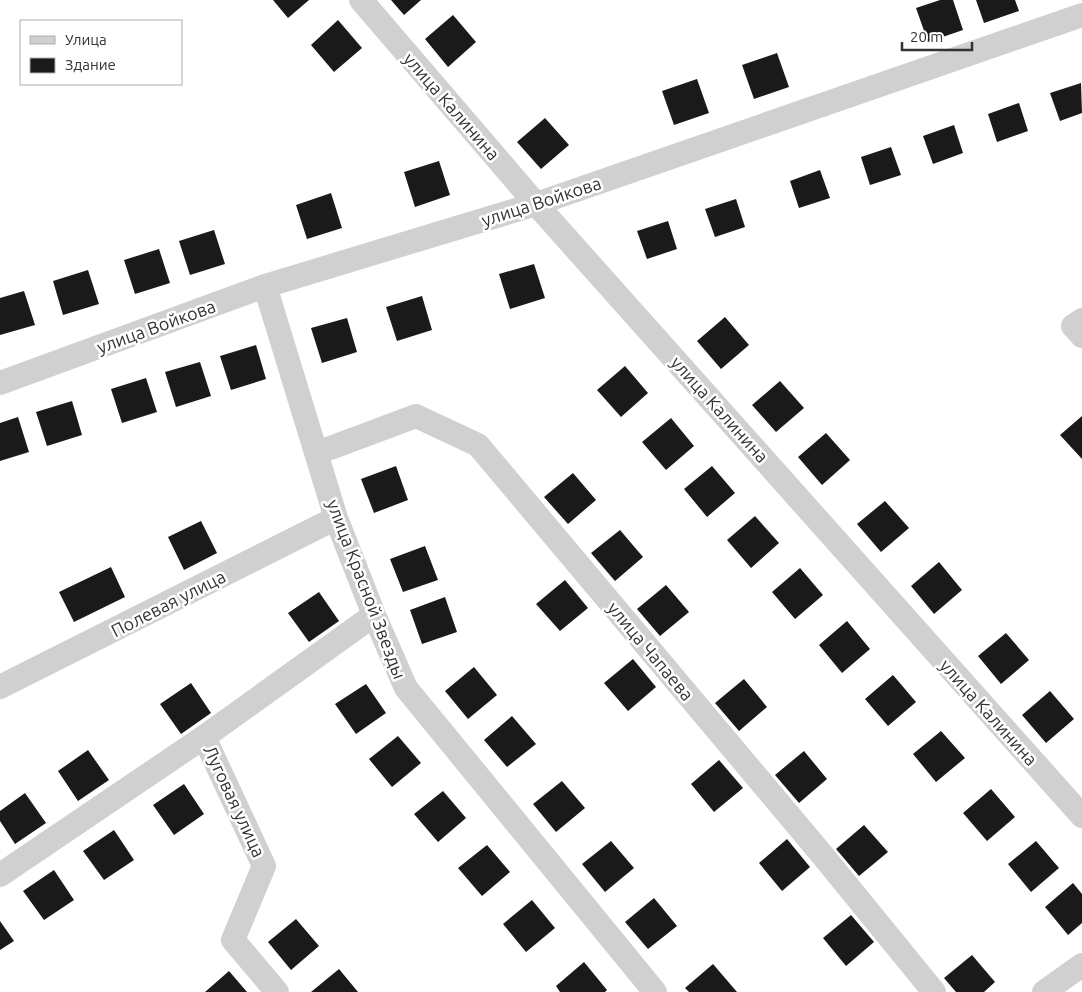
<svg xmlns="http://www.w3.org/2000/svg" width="1082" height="992" font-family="Ubuntu,sans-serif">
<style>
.building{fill:#1a1a1a}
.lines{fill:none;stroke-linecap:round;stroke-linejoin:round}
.minor{stroke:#d0d0d0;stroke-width:24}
.labels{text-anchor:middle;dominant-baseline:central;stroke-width:5;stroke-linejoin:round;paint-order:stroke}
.street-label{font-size:18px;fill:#333;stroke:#fff}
</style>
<rect width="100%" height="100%" fill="#fff"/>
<path class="building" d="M273 0H309L288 18Z
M391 0H421L404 15Z
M940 0H953L963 30 928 42 916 8Z
M976 0H1015L1019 11 984 23Z
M453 15 476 42 448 67 425 39Z
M338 20 362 48 334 72 311 45Z
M777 53 789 87 754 99 742 65Z
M697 79 709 113 674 125 662 91Z
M1081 83 1082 113 1060 121 1050 93Z
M1019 103 1028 131 997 142 988 114Z
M545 118 569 145 541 169 517 142Z
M954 125 963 153 933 164 923 136Z
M891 147 901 175 870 185 861 157Z
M439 161 450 195 415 207 404 172Z
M820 170 830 198 799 208 790 181Z
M331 193 342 228 307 239 296 205Z
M736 199 745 227 715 237 705 209Z
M668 221 677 249 647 259 637 231Z
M214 230 225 264 190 275 179 241Z
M159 249 170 283 135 294 124 260Z
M534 264 545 298 510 309 499 274Z
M88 270 99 304 63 315 53 281Z
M24 291 35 325 0 335V298Z
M422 296 432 330 397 341 386 307Z
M725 317 749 345 721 369 697 341Z
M347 318 357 352 322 363 311 328Z
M256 345 266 379 231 390 220 356Z
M200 362 211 396 176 407 165 372Z
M625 366 648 393 621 417 597 390Z
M146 378 157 412 122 423 111 389Z
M780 381 804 408 776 432 752 405Z
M72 401 82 435 47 446 36 412Z
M1082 416V459L1060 435Z
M18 417 29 452 0 461V423Z
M671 418 694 446 666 470 642 442Z
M826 433 850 460 822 485 798 457Z
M396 466 408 500 374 513 361 479Z
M712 466 735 493 707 517 684 489Z
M573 473 596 500 568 524 544 497Z
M885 501 909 528 881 552 857 524Z
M755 516 779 543 751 568 727 540Z
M201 521 217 553 184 570 168 537Z
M620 530 643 557 615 581 591 553Z
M425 546 438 580 403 592 390 559Z
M939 562 962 590 934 614 911 586Z
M111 567 125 597 74 622 59 592Z
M800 568 823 595 795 619 772 592Z
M565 580 588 608 560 631 536 604Z
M666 585 689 612 660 636 637 609Z
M319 592 339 621 309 642 288 613Z
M445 597 457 632 422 644 410 610Z
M847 621 870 649 842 673 819 645Z
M1006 633 1029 660 1001 684 978 656Z
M633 659 656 687 628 711 604 683Z
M474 667 497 695 468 719 445 691Z
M893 675 916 702 888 726 865 699Z
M744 679 767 707 739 731 715 703Z
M191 683 211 713 181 734 160 704Z
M366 684 386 713 356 734 335 704Z
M1050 691 1074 719 1046 743 1022 715Z
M512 716 536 744 507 767 484 740Z
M941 731 965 758 936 782 913 754Z
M398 736 421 763 392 787 369 759Z
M88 750 109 780 78 801 58 771Z
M804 751 827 779 799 803 775 775Z
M719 760 743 788 714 812 691 784Z
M562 781 585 808 556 832 533 804Z
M184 784 204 814 174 835 153 805Z
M991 789 1015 817 987 841 963 813Z
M443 791 466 818 438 842 414 814Z
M25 793 46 823 15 844 0 821V811Z
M864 825 888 852 859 876 836 849Z
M114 830 134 860 104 880 83 851Z
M787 839 810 867 782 891 759 863Z
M611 841 634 868 605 892 582 864Z
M1036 841 1059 868 1031 892 1008 864Z
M487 845 510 872 482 896 458 868Z
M54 870 74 900 44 920 23 891Z
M1073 883 1082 894V923L1068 935 1045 907Z
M654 898 677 926 648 949 625 922Z
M532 900 555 928 526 952 503 924Z
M851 915 874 942 846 966 823 938Z
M296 919 319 946 291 970 268 942Z
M0 921 14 941 0 950Z
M972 955 995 982 984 992H956L944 978Z
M584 962 607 990 605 992H560L556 986Z
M713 964 737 992H689L685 988Z
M339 969 358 992H311Z
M229 971 247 992H205Z"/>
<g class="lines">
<path class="minor" d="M361 0 536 204 1082 816
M265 286 336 518 374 615 406 688 655 992
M1082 320 1073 326 1082 336
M0 383 265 286 536 204 1082 15
M317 453 416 416 478 445 824 857 934 992
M0 687 336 518
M0 875 204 737
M277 992 233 940 264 866 204 737 374 615
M1044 992 1082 965"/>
</g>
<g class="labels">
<g class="street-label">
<text transform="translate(452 106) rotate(49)">улица Калинина</text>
<text transform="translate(541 201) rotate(-18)">улица Войкова</text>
<text transform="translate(156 326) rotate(-20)">улица Войкова</text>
<text transform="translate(720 409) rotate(48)">улица Калинина</text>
<text transform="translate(367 589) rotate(69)">улица Красной Звезды</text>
<text transform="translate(168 603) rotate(-27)">Полевая улица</text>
<text transform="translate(651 651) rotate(50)">улица Чапаева</text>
<text transform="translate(989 712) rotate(48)">улица Калинина</text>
<text transform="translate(235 801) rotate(65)">Луговая улица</text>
</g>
</g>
<rect x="20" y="20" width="162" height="65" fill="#ffffff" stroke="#adadad"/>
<rect x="30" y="36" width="25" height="8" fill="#d0d0d0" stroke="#adadad"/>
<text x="65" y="45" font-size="15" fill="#333333">Улица</text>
<rect x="30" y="58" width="25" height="15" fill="#1a1a1a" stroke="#adadad"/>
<text x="65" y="70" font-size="15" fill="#333333">Здание</text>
<path d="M902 42v8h70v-8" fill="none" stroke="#333333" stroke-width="2.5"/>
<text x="910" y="42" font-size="15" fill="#333333" stroke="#ffffff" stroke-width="4" paint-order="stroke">20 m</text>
</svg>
